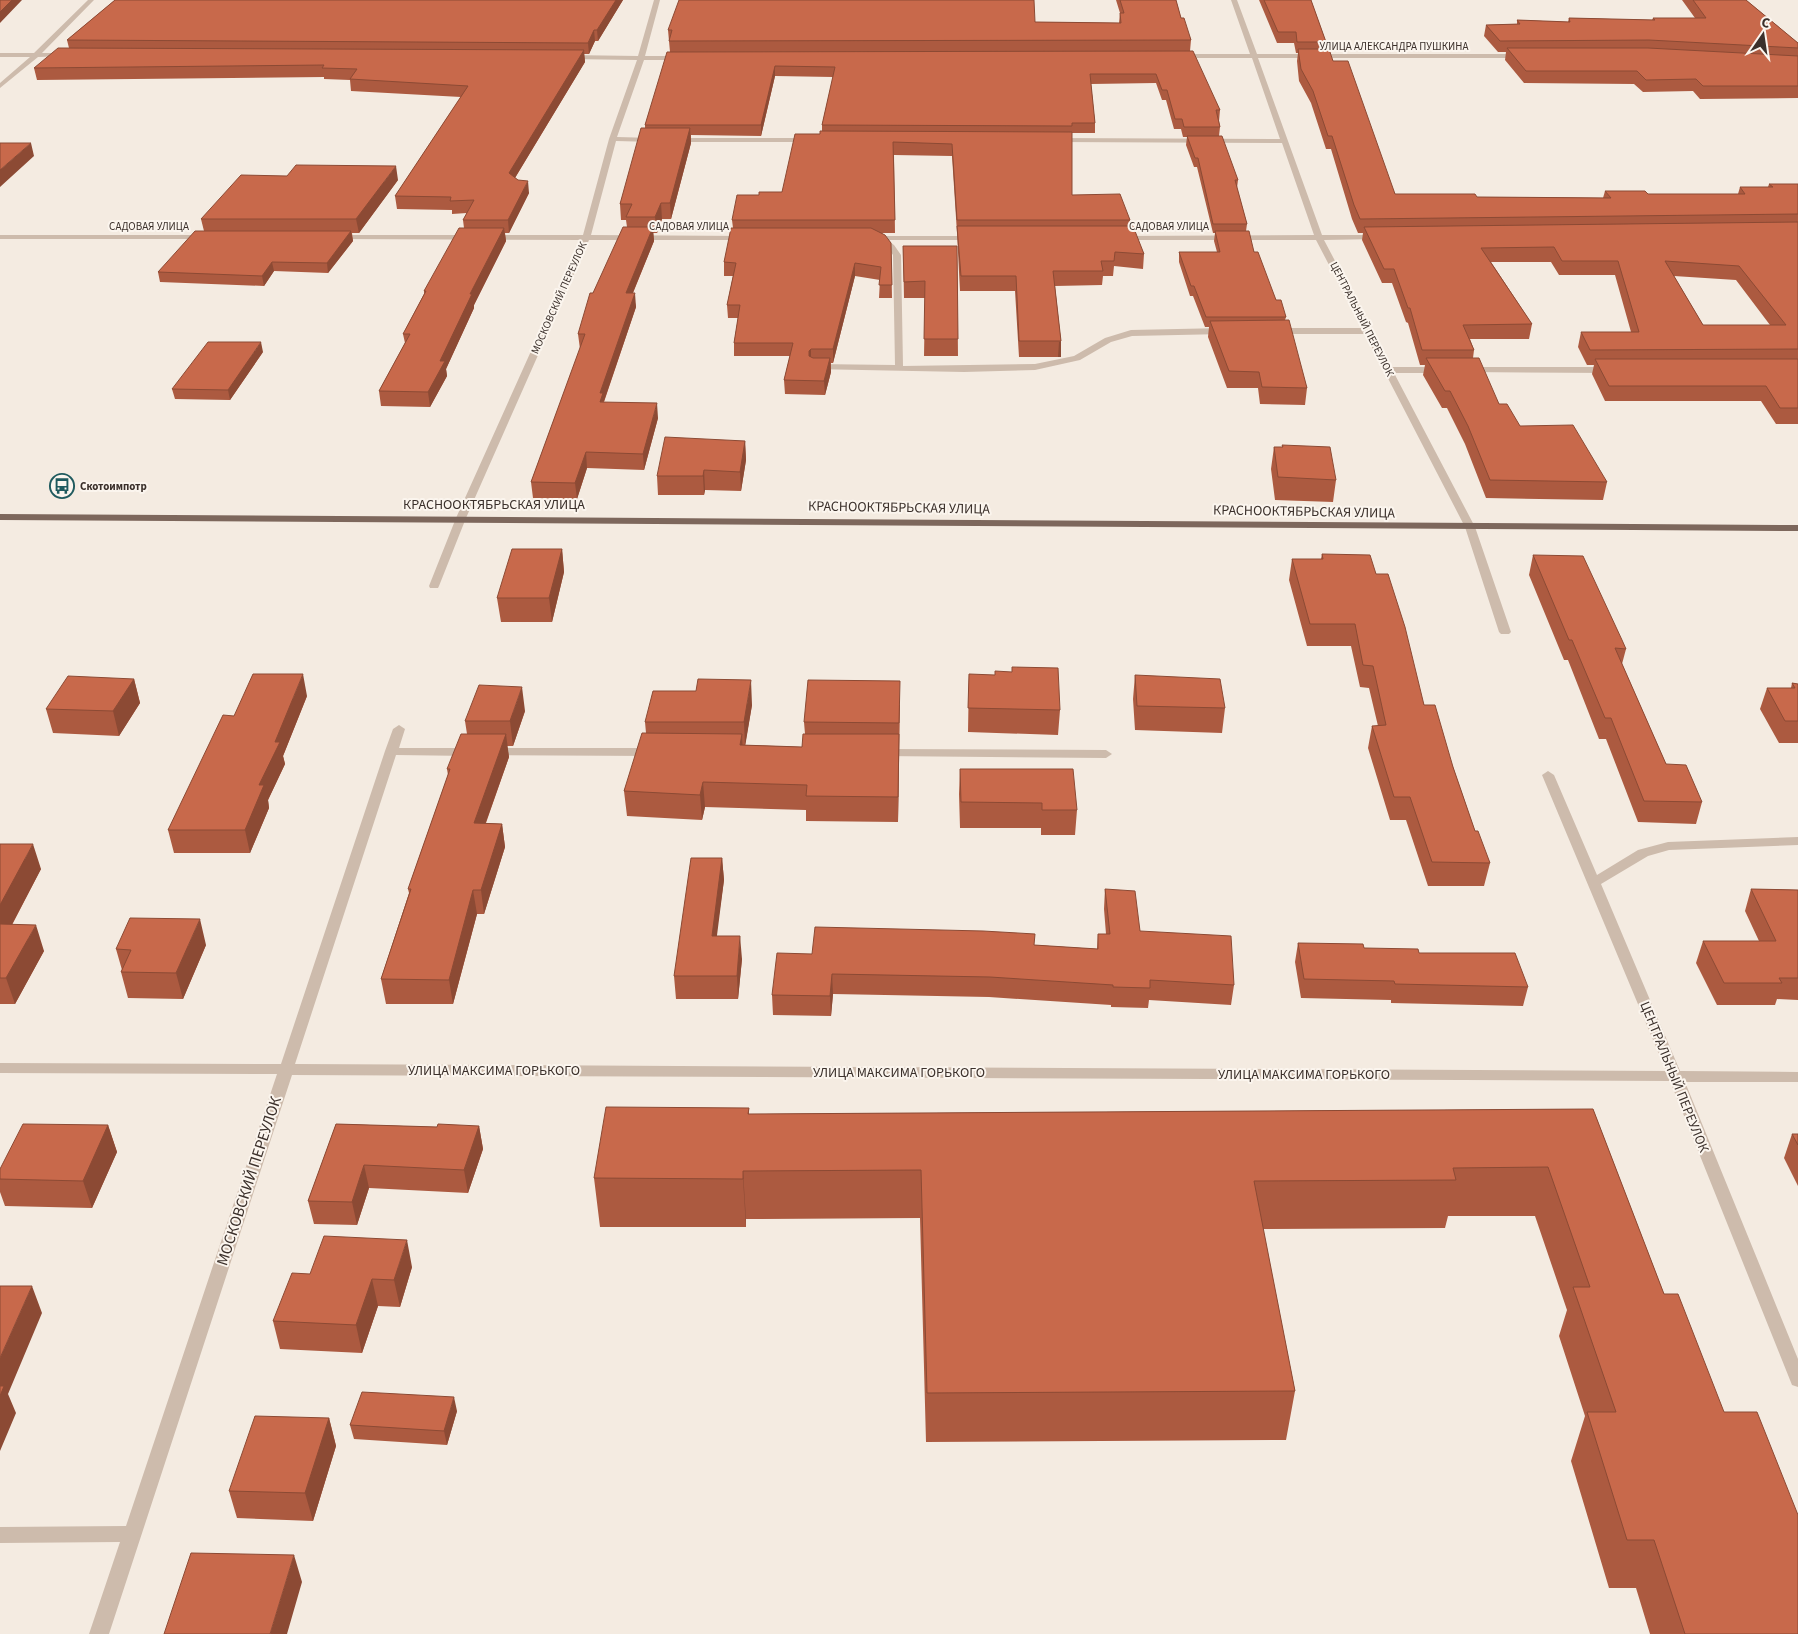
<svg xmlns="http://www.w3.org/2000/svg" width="1798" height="1634" font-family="'Source Sans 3',sans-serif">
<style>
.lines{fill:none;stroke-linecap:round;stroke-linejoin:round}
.minor{fill:#cdbbac;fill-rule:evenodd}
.major{fill:#7d675c;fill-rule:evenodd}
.wall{fill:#ac5a40;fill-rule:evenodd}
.shaded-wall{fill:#8c4a34}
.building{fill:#c8694b;stroke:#8c4a34;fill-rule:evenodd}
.labels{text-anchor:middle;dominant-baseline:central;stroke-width:4;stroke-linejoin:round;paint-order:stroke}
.far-street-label{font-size:11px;fill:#3b302b;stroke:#fbf5ee}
.far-poi-label{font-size:11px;font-weight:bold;fill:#3b302b;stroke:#fbf5ee;text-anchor:start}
.street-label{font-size:14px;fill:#3b302b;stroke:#fbf5ee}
.near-street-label{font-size:16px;fill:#3b302b;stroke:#fbf5ee}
</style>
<rect width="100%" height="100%" fill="#f4ebe1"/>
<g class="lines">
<path class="minor" d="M88 0H94L42 53H66L68 54V56L38 57 0 88V83L30 57H0V53H34Z
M654 0H660L645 56H681L684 58 681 60H644L617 137 654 138 658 140 654 142 616 141 591 235 746 236 750 238 746 240H589L466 518 439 586 438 588H430L429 586 456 518 581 240 336 239 332 237 336 235H583L609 139 637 60 568 59 565 57 568 55 638 56Z
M1231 0H1237L1257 54H1521L1524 56 1521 58H1258L1322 235H1378L1382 237 1378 239 1324 240 1391 367H1440L1444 370 1440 373H1394L1475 527 1511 632 1509 634H1501L1499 632 1465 527 1365 334H1277L1273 331 1277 328H1362L1316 240H1121L1117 238 1121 236 1314 235 1282 143 1056 142 1052 140 1056 138 1280 139 1252 58H1178L1175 56 1178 54H1250Z
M671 138H809L813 140 809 142H674L670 140Z
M0 235H206L210 237 206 239H0Z
M868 236H973L977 238 973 240H887L894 245 901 255 903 366 1035 364 1074 356 1105 338 1131 330 1224 328 1228 331 1224 334 1132 336 1111 342 1080 360 1035 370 964 372 811 369V365L814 364 895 365 893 255 886 246 868 240Z
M1468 367H1610L1614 370 1610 373 1465 372 1464 370Z
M399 725 405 729 399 748H471L477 752 471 756 396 755 295 1064 1666 1071 1542 775 1548 771 1554 775 1597 875 1638 850 1668 842 1798 837V845L1669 850 1648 856 1601 884 1680 1071 1798 1072V1082H1685L1798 1359V1387L1792 1385 1790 1380 1670 1081 292 1075 109 1634H89L120 1542 0 1543V1527L126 1526 277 1074 0 1073V1063L281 1064 385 751 393 729Z
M491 748H654L660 752 654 756 487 755 485 752 487 749Z
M884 749 1106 750 1112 754 1106 758 880 756 878 753Z"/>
<path class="major" d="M0 514 1798 525V531L0 520Z"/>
</g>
<path class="wall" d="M115 0H623L598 41H595L589 54H584L585 62 515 178 529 193 509 233H505L506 241 474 305V308L446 369 447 376 430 407 381 406 379 391 405 343 403 334 424 294V291L464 228 463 220 467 213 452 214V210L397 209 395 196 461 97 351 91 350 80 324 79V77L37 80 34 68 69 48 67 40Z
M1116 0H1176L1181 18 1191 40 1190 51 1220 110 1219 121 1220 127 1219 136 1238 180 1237 188 1247 224 1246 231 1254 252 1276 300 1286 317 1285 320 1307 388 1305 405 1260 404 1258 388H1227L1208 337 1209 327H1205L1193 296H1190L1179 262V252H1217L1214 241 1215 233H1213L1197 167H1194L1186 145 1187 137H1183L1181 129H1174L1166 100H1162L1156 83 1091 84 1095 123V133H1072V195L1130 220V226L1144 254 1143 269 1114 266 1113 276H1103L1102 285 1055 286 1061 341V357H1019L1015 291H960L957 233 952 156 894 155 895 233H882L891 243 892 298H879L880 280 855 276 833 363H831V372L825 395 785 394 784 380 790 356H734V343L738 318H728L727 305 733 276H724V262L733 228 732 220 759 195 782 192 822 131V125L833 77 775 76 761 136 691 135V143L671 219H662L657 233H653L654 241 633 293 636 307 604 402 658 418 644 470 587 468 577 499 533 498 531 482 580 349 578 334 593 293 627 227 626 220H621L620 204 645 128V125L670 52 668 30 1035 22 1119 23 1120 13Z
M1259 0H1311L1326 42 1325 49 1333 61 1395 194 1477 197 1603 198 1605 191 1648 194H1738L1740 187H1768L1769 184H1798V424H1776L1761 401H1605L1592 374 1594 365H1587L1578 347 1581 332H1631L1615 275H1559L1551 262H1491L1532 324 1529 339H1470L1474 350 1473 358 1499 404 1520 426 1607 482 1603 500 1486 498 1465 444 1447 408H1442L1423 375 1425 365H1420L1408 323 1406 322 1392 283H1382L1362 240 1363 233H1358L1352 219 1331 149H1326L1311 103 1299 81 1297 61 1298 53H1296L1294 43H1277ZM1674 276 1736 280 1770 325H1703Z
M1682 0H1746L1798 43V98L1700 99 1693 91 1643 92 1634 84 1524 83 1505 60 1506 52H1498L1484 36 1486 25 1517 24V20L1568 22 1569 18 1652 20 1653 18H1695Z
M398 180 359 233H352L353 241 328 273 274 271 264 286 160 282 158 272 204 231 201 219Z
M903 246H957L958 356H924L925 298H904Z
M263 352 230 400 175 399 172 389Z
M745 441 746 460 741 491 705 490 704 495H658L657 476Z
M1282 445 1336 480 1333 502 1275 500 1271 469 1274 447H1282Z
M562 549 564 572 552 622H501L497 598Z
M1322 554 1376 574 1424 705 1453 767 1475 831 1490 863 1484 886H1428L1406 820H1390L1368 748 1372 726H1378L1369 688 1360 687 1351 646H1307L1289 580 1292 559H1321Z
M1533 555 1626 649 1622 664 1666 764 1702 802 1696 824 1638 822 1606 739H1599L1568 660H1564L1529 575Z
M969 674 1060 710 1058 735 968 732Z
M1135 675 1225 708 1222 733 1135 730 1133 699Z
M134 679 140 703 119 736 53 733 46 709Z
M1792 683 1798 684V743H1779L1760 709 1767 688H1791Z
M696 691 752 705 745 745 802 747 805 734 804 722 900 705 898 822 806 821V810L705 807 702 820 627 816 624 791 646 733 645 722Z
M307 696 283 756 285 764 268 800 269 808 250 853H174L168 830 234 716Z
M525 711 513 746H507L509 757 486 823 502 824 505 847 484 914H477L453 1004H386L381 979 409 893 408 889 448 775 447 769 467 734 465 721Z
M960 769 1077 810 1075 835H1041V828H960L959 794Z
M0 844 41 869 12 925 44 951 15 1004H0Z
M722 858 724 880 716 936 742 959 738 999H676L674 976Z
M1105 889 1140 931 1234 985 1231 1005 1149 1000 1148 1008 1111 1007V1005L989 997 833 994 831 1016 773 1015 772 995 812 954 1034 945 1097 949 1098 934H1106L1104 909Z
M1751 889 1798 890V1000L1777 999 1775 1005H1717L1696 963 1703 941H1759L1745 911Z
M1298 943 1419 953 1528 987 1523 1006 1391 1003V1000L1301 998 1295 962Z
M206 945 183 999 128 998 121 972 122 970 116 949Z
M749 1108V1114L1593 1109 1664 1294 1798 1634H1650L1636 1588H1609L1571 1461 1585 1416 1559 1336 1567 1310 1535 1216H1448L1445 1228 1263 1229 1295 1391 1286 1440 926 1442 920 1218 746 1219V1227H600L594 1178Z
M336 1124 437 1127 479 1126 483 1149 468 1193 369 1188 357 1225 314 1224 308 1201Z
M108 1125 117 1152 92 1208 5 1206 0 1192V1169Z
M1792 1134H1798V1186L1784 1158Z
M412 1267 400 1307 378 1306 362 1353 280 1349 273 1321 310 1274Z
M457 1411 447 1445 354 1439 350 1425Z
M329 1418 336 1446 313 1521 237 1518 229 1491Z"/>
<path class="shaded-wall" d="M12 0H22L0 23V12Z
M616 0H623L598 41 597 30Z
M594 30 595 41 589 54 588 43Z
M584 50 585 62 510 186 509 173Z
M775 66V76L761 136V125Z
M690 128 691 143 671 219 670 203Z
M31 143 34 156 0 187V170Z
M396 166 398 180 359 233 356 219Z
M528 181 529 193 509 233 508 220Z
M661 203 662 219 657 233 655 217Z
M653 227 654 241 627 307 626 293Z
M504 228 506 241 474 305V308L446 369 447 376 430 407 428 392 440 361 470 294Z
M351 231 353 241 328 273 327 263Z
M272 262 274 271 264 286 262 276Z
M855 263V276L833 363V349Z
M635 293 636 307 604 401 600 402V393Z
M1061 341V357H1058L1059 342Z
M261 342 263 352 230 400 228 390Z
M811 349V363L809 365V351Z
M830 358 831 372 825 395 824 381Z
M657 403 658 418 644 470 643 454Z
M745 441 746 460 741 491 740 472Z
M586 452 587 468 577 499 575 483Z
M704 470 705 490 704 495 703 476Z
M562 549 564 572 552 622 549 598Z
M303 674 307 696 283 756 285 764 268 800 269 808 250 853 245 830 259 785 275 742Z
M134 679 140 703 119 736 113 711Z
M751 680 752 705 745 747 744 722Z
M522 687 525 711 513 746 510 721Z
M506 734 509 757 477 847 474 823Z
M742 734 743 758 740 745Z
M899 734V759L898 822V797Z
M703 782 705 807 702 820 700 795Z
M502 824 505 847 484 914 481 890Z
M33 844 41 869 0 947V905Z
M722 858 724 880 714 959 712 936Z
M473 890 477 914 453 1004 449 980Z
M200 919 206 945 183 999 176 973Z
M36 925 44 951 15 1004 6 978Z
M740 936 742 959 738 999 737 976Z
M832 974 833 994 831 1016 830 996Z
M108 1125 117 1152 92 1208 83 1181Z
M479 1126 483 1149 468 1193 464 1170Z
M364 1165 369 1188 357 1225 352 1202Z
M743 1171 746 1219V1227L743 1179Z
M407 1240 412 1267 400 1307 394 1280Z
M372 1279 378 1306 362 1353 356 1325Z
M32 1286 42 1313 8 1394 16 1413 0 1451V1358Z
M454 1397 457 1411 447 1445 444 1431Z
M329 1418 336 1446 313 1521 305 1493Z
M294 1555 302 1582 287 1634H270Z"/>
<path class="building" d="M0 0H12L0 12Z
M115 0H616L597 30H594L588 43 67 40Z
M679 0H1034L1035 22 1121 23 1120 13H1124L1120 0H1176L1181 18H1184L1191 40 669 41 672 30H668Z
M1264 0H1311L1326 42H1297L1296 32H1278Z
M1693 0H1746L1798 43V48L1649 40 1500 41 1486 25 1520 24 1517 20 1570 22 1569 18 1655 20 1653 18H1706Z
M58 48 584 50 509 173 518 180 528 181 508 220H463L474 200 450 201 451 197 395 196 468 86 350 79 357 69 322 68 324 65 34 68Z
M1507 48H1648L1798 56V86H1703L1696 79 1646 80 1637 71H1526Z
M1298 49H1329L1333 61H1348L1395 194H1475L1477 197 1611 198 1605 191H1645L1648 194H1745L1740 187H1773L1769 184H1798V214L1360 219 1354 205 1332 136H1328L1313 91 1301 69Z
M1193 51 1220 110H1216L1220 127H1184L1182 119H1175L1167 90H1162L1156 74H1090L1095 123H1072V126L822 125 835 67 775 66 761 125H645L667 52Z
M641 128H690L670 203H661L655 217H626L632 204H620Z
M820 131 1072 132V195L1120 194 1130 220H957L952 144 893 142 895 220H732L737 195H759V192H782L795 134H820Z
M1187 136H1222L1238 180H1235L1247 224H1213L1198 158H1195Z
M0 143H31L0 170Z
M296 165 396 166 356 219H201L241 175 287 176Z
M1798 222V349L1590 350 1581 332H1639L1618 261H1562L1554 247 1481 248 1532 324 1463 325 1474 350H1422L1410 308H1408L1394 269H1384L1364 227ZM1665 261 1739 266 1786 325H1703Z
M957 226H1133L1144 254 1115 252 1114 261H1101L1103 271H1053L1061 341H1019L1016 276H961Z
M623 227H653L626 293H635L600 393H603L600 402 657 403 643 454 586 452 575 483 531 482 585 334H578L590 293H593Z
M459 228H504L470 294H472L440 361H445L428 392 379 391 410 334H403L426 291H424Z
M731 228H871L885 235 891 243 892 285H879L881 267 855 263 833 349H811L809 351V356L813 358H830L824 381 784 380 793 343H734L740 305H727L736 263 724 262Z
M195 231H351L327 263 272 262 262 276 158 272Z
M1215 231H1249L1254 252H1258L1276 300H1281L1286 317H1206L1194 286H1191L1179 252H1220Z
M903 246H957L958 339H924L925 281 904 282Z
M1289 320 1307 388 1262 387 1259 372 1229 371 1210 321Z
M208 342H261L228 390 172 389Z
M1426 358H1479L1499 404H1507L1520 426 1573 425 1607 482 1490 480 1468 426 1450 391H1445Z
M1595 359H1798V408H1780L1766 386H1609Z
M665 437 745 441 740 472 704 470 703 476H657Z
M1282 445 1330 447 1336 480 1278 477 1274 447H1283Z
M512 549H562L549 598H497Z
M1322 554 1370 555 1376 574H1388L1405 627 1424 705H1435L1453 767 1475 831H1478L1490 863 1432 862 1410 797H1394L1372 726 1386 725 1373 666 1363 665 1355 624H1310L1292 559H1323Z
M1533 555 1583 556 1622 640 1626 649 1615 648 1666 764 1686 765 1702 802 1644 801 1611 718H1605L1572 640H1569Z
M1012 667 1058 668 1060 710 968 708 969 674 995 675V671L1012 672Z
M253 674H303L275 742H280L259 785H264L245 830H168L223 715 234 716Z
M1135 675 1220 679 1225 708 1137 706Z
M68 676 134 679 113 711 46 709Z
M698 679 751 680 744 722H645L653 691H696Z
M808 680 900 681 899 723 804 722Z
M1792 683 1798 684V721H1785L1767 688H1795Z
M479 685 522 687 510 721H465Z
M642 733 742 734 740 745 802 747 803 734H899L898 797 806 796 807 785 703 782 700 795 624 791Z
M461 734H506L474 823 502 824 481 890H473L449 980 381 979 411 889H408L450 769H447Z
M960 769H1073L1077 810H1042V803L961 802Z
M0 844H33L0 905Z
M691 858H722L712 936H740L737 976H674Z
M1105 889 1135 891 1140 931 1231 936 1234 985 1150 980V988L1113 987V985L990 977 832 974 830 996 772 995 777 953 812 954 815 927 983 931 1035 934 1034 945 1098 949V934H1110Z
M1751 889 1798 890V978H1779L1782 983H1724L1703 941H1776Z
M130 918 200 919 176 973 121 972 131 950 116 949Z
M0 924 36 925 6 978H0Z
M1298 943 1363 944 1364 948 1418 949 1419 953H1515L1528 987 1395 984 1394 981 1304 979Z
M606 1107 749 1108 748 1114 1593 1109 1664 1294H1678L1724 1412H1757L1798 1515V1634H1685L1654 1540H1627L1587 1412H1616L1573 1287H1590L1548 1167 1453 1168 1456 1180 1254 1181 1295 1391 927 1393 921 1170 743 1171V1179L594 1178Z
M23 1124 108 1125 83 1181 0 1179V1169Z
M336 1124 437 1127 438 1124 479 1126 464 1170 364 1165 352 1202 308 1201Z
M1792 1134H1798V1145Z
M324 1236 407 1240 394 1280 372 1279 356 1325 273 1321 292 1273 310 1274Z
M0 1286H32L0 1358Z
M0 1386H4L0 1396Z
M362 1392 454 1397 444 1431 350 1425Z
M255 1416 329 1418 305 1493 229 1491Z
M191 1553 294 1555 270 1634H164Z"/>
<defs>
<symbol id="bus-ring" viewBox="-11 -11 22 22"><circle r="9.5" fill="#fbf5ee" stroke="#1f5a5e" stroke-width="1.5"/><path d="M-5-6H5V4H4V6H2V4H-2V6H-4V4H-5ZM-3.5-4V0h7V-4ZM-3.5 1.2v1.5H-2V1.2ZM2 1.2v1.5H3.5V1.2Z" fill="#1f5a5e"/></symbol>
</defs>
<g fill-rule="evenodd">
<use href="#bus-ring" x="48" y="472" width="28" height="28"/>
</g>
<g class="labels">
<g class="far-street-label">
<text x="1394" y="46">УЛИЦА АЛЕКСАНДРА ПУШКИНА</text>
<text x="149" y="226">САДОВАЯ УЛИЦА</text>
<text x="689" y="226">САДОВАЯ УЛИЦА</text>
<text x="1169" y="226">САДОВАЯ УЛИЦА</text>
<text transform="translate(559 298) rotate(-66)">МОСКОВСКИЙ ПЕРЕУЛОК</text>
<text transform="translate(1362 319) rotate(63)">ЦЕНТРАЛЬНЫЙ ПЕРЕУЛОК</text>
</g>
<g class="far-poi-label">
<text x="80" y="486">Скотоимпотр</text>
</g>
<g class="street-label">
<text x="494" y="505">КРАСНООКТЯБРЬСКАЯ УЛИЦА</text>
<text transform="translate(899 508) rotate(1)">КРАСНООКТЯБРЬСКАЯ УЛИЦА</text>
<text transform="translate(1304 512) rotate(1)">КРАСНООКТЯБРЬСКАЯ УЛИЦА</text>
<text x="494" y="1071">УЛИЦА МАКСИМА ГОРЬКОГО</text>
<text x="899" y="1073">УЛИЦА МАКСИМА ГОРЬКОГО</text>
<text x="1304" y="1075">УЛИЦА МАКСИМА ГОРЬКОГО</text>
<text transform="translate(1674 1077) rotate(68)">ЦЕНТРАЛЬНЫЙ ПЕРЕУЛОК</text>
</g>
<g class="near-street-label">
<text transform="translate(249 1181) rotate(-72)">МОСКОВСКИЙ ПЕРЕУЛОК</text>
</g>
</g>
<g transform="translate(1763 35) rotate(13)" stroke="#fbf5ee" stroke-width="4" paint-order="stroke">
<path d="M0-4L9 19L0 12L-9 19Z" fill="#3b302b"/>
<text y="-8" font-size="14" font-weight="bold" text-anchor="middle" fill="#3b302b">С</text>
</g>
</svg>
